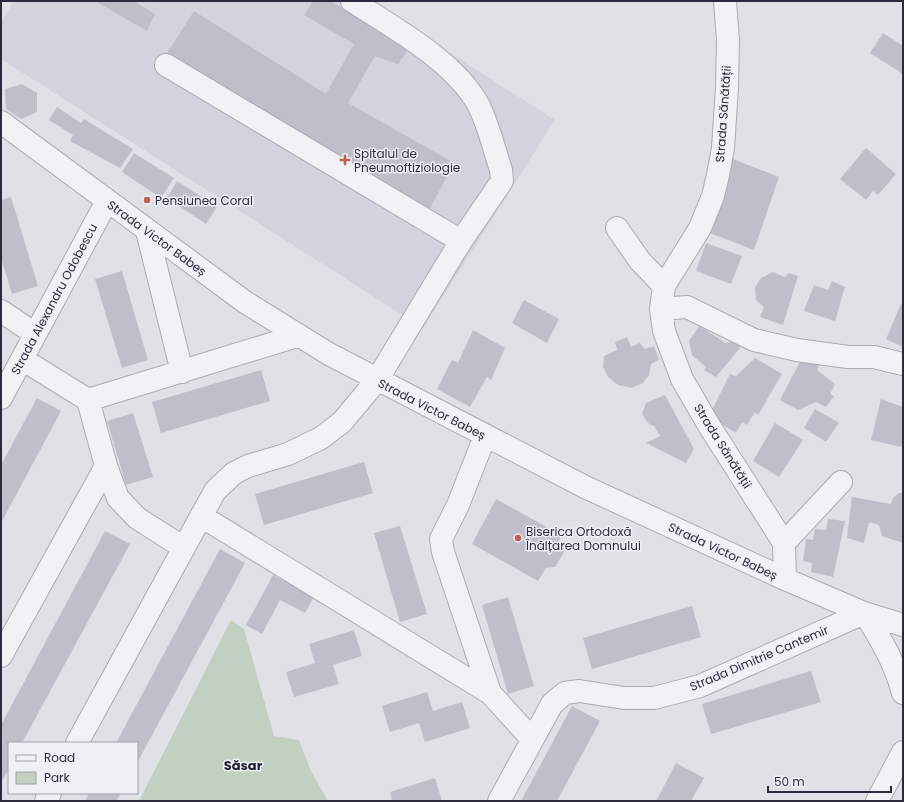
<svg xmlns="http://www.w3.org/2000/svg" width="904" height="802" font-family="Poppins,sans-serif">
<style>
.built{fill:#d2d3dc}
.green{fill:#c2d0c2}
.building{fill:#bebfc9}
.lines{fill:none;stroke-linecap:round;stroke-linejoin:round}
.minor-casing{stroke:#a9abb4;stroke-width:24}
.minor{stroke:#f2f2f6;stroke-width:22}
.poi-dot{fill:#be6053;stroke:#eff0f5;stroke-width:1.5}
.labels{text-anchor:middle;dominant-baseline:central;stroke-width:3;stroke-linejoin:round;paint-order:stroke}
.street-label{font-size:12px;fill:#2a2c3d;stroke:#eff0f5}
.poi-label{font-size:12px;fill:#2a2c3d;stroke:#eff0f5;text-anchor:start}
.neighbourhood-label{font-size:13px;font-weight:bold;fill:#1d1e2e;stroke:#eff0f5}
</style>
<rect width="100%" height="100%" fill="#e0e1e7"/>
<path class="built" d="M14 1H368L555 120 423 328 1 59V22Z"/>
<path class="green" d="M231 620 244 629 274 736 299 740 311 771 328 801H139Z"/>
<path class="building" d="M95 1H134L155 14 147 31Z
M313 1H330L410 47 398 64 375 56 348 103 454 163 429 210 167 53 194 11 326 94 354 44 304 15Z
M883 33 903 46V74L870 53Z
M22 84 37 93V112L21 119 6 109 5 89Z
M57 107 81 123 84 119 133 149 120 168 70 141 73 135 49 120Z
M866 148 896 174 878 195 873 191 866 200 840 179Z
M134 153 174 178 161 198 122 172Z
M733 159 779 177 754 250 710 233Z
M177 181 217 207 206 224 167 198Z
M11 197 38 286 12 294 1 258V200Z
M706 243 742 256 731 284 696 271Z
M122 271 148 360 122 368 95 279Z
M773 272 785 277 789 273 798 276 783 325 760 317 764 307 756 300 755 287 761 278Z
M832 281 845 287 835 321 804 311 814 285 828 290Z
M524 300 559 319 547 343 512 323Z
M901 304 903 305V347L886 339Z
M699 326 726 343 735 341 740 348 716 377 704 370 706 367 692 355 689 341Z
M473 330 505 348 491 380 487 377 470 407 437 389 452 360 458 363Z
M627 337 631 347 640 343 645 349 654 346 659 360 651 364 649 375 643 383 631 388 618 385 608 377 603 367 604 356 617 350 615 342Z
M803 356 819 365 817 370 835 384 830 394 834 396 826 407 816 402 798 410 780 400Z
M755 358 782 374 758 415 755 412 747 425 742 422 736 433 709 416 730 374 736 376Z
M261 370 270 401 161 433 152 402Z
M665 395 694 449 686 463 646 443 660 436 654 426 649 424 642 414 646 403Z
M37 398 61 411 1 523V465Z
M881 399 903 407V441L901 447 871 440Z
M815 409 839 423 826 442 804 428Z
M133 413 153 477 126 485 107 421Z
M775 423 803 440 779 477 753 461Z
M364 462 373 493 264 525 255 494Z
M899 493H903V543L882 536 879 525 869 522 864 543 847 538 852 497 891 504 893 498Z
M496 499 561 535 559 541 564 552 555 567 546 568 538 581 472 544Z
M828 519 845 521 833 577 811 572 812 563 803 561 806 539 813 540 815 529 826 530Z
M400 526 427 614 400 622 374 533Z
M105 531 130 544 22 743H9V768L1 783V725Z
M220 549 245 563 137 763V743H116Z
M273 575 314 597 305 613 280 600 262 634 246 625Z
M508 597 534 686 508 694 482 605Z
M692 606 701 637 592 669 583 638Z
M354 630 362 656 333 665 339 684 294 697 286 672 315 663 309 644Z
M811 671 821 702 711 734 702 704Z
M427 692 433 711 462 702 470 728 425 742 419 723 390 732 382 706Z
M572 706 600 721 557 801H521Z
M676 763 704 778 691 801H656Z
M435 778 442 801H392L390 792Z
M89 793H121L116 801H85Z"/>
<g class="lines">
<defs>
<path id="minor" d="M725 1 728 40 727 87 723 148 718 175 713 196 700 228 664 286 661 309 664 331 682 379 708 424 784 543 785 579
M166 65 461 241
M1 122 245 302 329 354 585 487 785 579 864 613 903 625
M617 228 640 261 664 286
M147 231 182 372
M661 309 687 307 754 340 797 350 848 357H874L903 364
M1 311 35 334
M22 359 88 400 106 466 118 498 137 518 184 548
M1 398 107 201
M88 400 297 336
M485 436 458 505 441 539 443 552 490 693 532 739
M201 516 490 693
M784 543 841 482
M1 656 106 466
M77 743 215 491 234 473 248 466 288 454 321 438 342 422 377 380 461 241 502 181 501 170C494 149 488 123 478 104 454 61 393 27 352 1
M46 801 50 793
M499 801 552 704 565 693 579 691 624 698H654L700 686 864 613C881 639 895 663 903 693
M877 801 903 752"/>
</defs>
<use href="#minor" class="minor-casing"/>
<use href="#minor" class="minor"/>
</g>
<g class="poi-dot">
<path d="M343 154h4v4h4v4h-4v4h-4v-4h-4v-4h4z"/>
<circle cx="147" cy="200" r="4"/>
<circle cx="518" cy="538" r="4"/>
</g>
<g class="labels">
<g class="street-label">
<text transform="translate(723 114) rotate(-86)">Strada Sănătății</text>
<text transform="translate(157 238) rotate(36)">Strada Victor Babeș</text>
<text transform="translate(54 299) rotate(-62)">Strada Alexandru Odobescu</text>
<text transform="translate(432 409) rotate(27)">Strada Victor Babeș</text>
<text transform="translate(723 446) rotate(58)">Strada Sănătății</text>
<text transform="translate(723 551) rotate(25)">Strada Victor Babeș</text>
<text transform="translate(759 658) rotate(-23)">Strada Dimitrie Cantemir</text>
</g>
<g class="poi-label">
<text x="354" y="153">Spitalul de<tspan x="354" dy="14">Pneumoftiziologie</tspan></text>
<text x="155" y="200">Pensiunea Coral</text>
<text x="526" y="531">Biserica Ortodoxă<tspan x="526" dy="14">Înălțarea Domnului</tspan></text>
</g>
<g class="neighbourhood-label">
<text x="243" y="765">Săsar</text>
</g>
</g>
<rect width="904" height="802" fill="none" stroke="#2a2c3d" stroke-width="4"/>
<rect x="8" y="742" width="130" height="52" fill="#eff0f5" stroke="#a0a2ab"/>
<rect x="16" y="755" width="20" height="6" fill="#f2f2f6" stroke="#a0a2ab"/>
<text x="44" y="762" font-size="12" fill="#2a2c3d">Road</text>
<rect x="16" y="772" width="20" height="12" fill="#c2d0c2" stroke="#a0a2ab"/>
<text x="44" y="782" font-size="12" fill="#2a2c3d">Park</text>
<path d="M768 786v6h123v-6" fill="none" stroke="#2a2c3d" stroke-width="2"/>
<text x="774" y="786" font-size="12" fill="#2a2c3d" stroke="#eff0f5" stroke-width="3" paint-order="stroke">50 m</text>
</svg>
